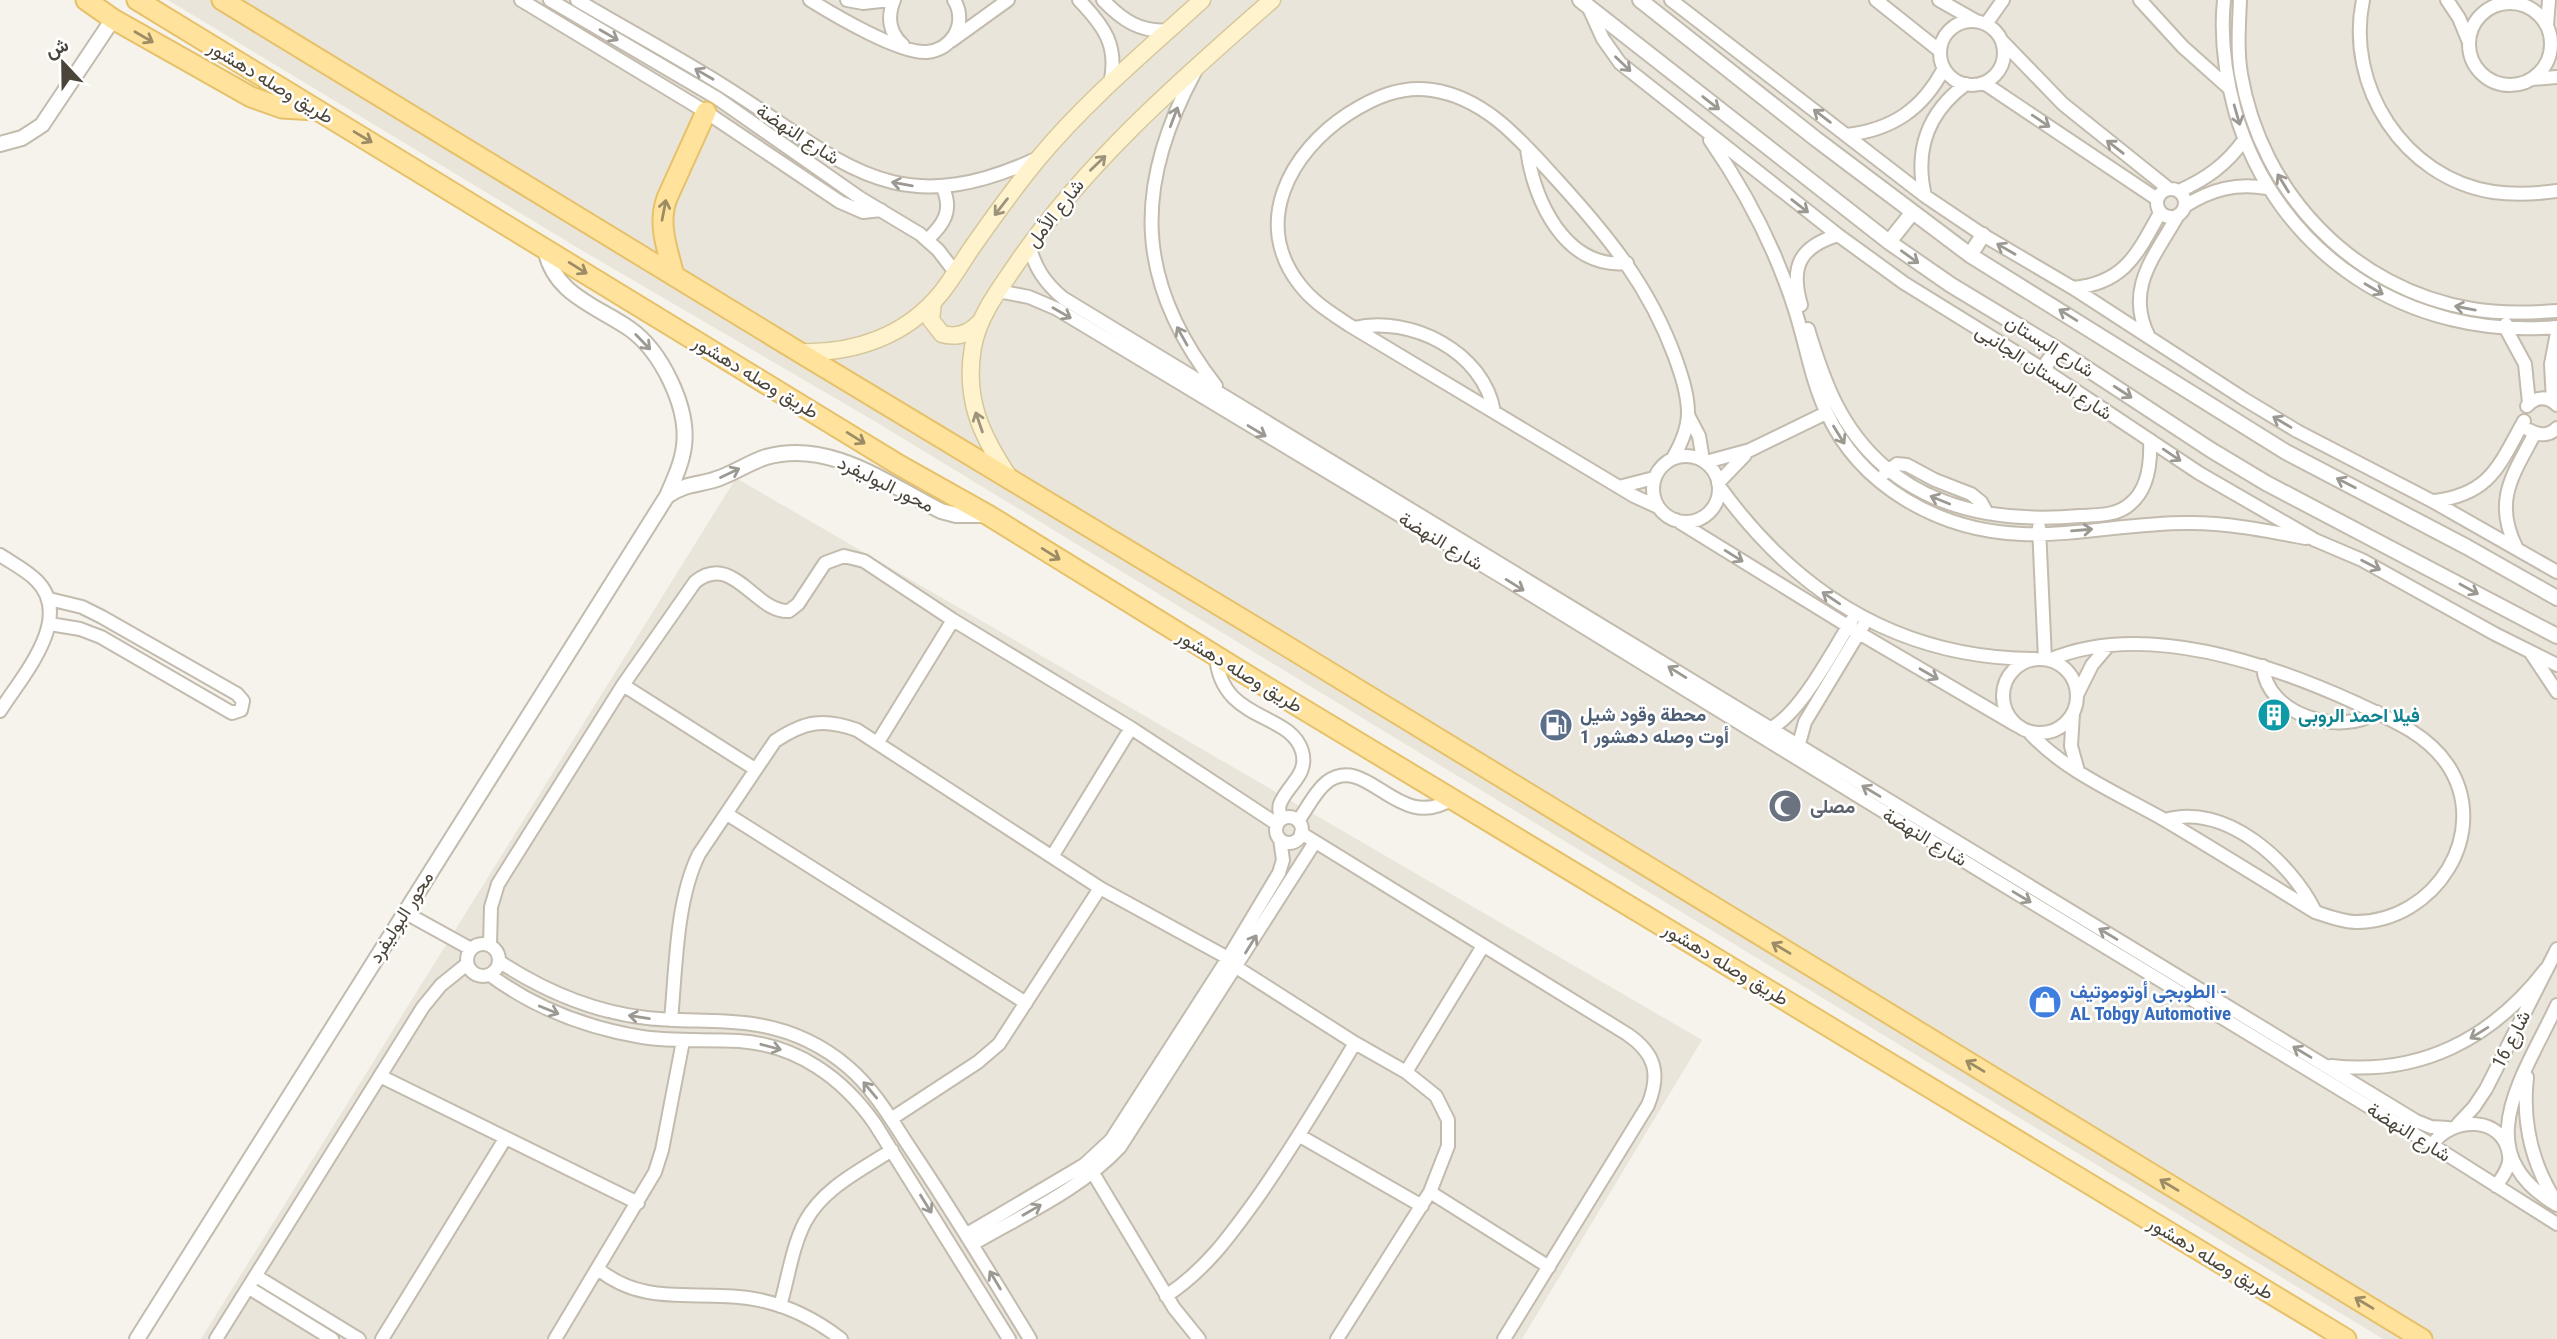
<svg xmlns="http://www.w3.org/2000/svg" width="2557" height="1339" font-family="'Roboto Condensed',Vazirmatn,sans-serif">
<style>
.residential{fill:#eae5da}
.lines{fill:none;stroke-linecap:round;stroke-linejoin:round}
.minor-casing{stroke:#c2bbae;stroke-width:16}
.tertiary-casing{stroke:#c2bbae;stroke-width:18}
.secondary-casing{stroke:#d6c79b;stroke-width:19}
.primary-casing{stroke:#e6c16a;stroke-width:23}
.minor{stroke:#fff;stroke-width:12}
.tertiary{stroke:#fff;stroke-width:14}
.secondary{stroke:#fff3cd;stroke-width:16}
.primary{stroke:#ffe39c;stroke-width:19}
.oneway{stroke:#9c9892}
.oneway2{stroke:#9c8c66}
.oneway3{stroke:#9c937c}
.labels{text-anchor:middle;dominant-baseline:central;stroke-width:5;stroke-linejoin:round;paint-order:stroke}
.street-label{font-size:19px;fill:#4b4439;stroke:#fff}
.service-label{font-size:19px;font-weight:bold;fill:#4e5e75;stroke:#fff;text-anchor:start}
.culture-label{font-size:19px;font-weight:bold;fill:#0d838f;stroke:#fff;text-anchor:start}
.worship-label{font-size:19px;font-weight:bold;fill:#5b616d;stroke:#fff;text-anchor:start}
.shop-label{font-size:19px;font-weight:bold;fill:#366cbe;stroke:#fff;text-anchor:start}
</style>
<rect width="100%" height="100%" fill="#f6f3ec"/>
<path class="residential" d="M168 0H2557V1339H2383L876 422 578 248Z
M736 478 1702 1040 1522 1339H201Z"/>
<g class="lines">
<defs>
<path id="minor" d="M521 0 706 112 840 202 863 212 881 210
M550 0 717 98 860 198 920 234 938 250 955 272
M577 0C626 29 676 56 724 86 842 160 892 226 1038 158
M810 0C834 15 900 54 927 52 938 51 948 45 954 36 961 25 961 11 954 0
M847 0 863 3 890 0
M894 0C887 17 889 33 903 45
M1079 0C1104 26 1119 46 1110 84
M1103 0C1122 20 1141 33 1169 30
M1671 0 1925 196 1983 235 2073 288 2244 399 2297 431 2434 502 2557 572
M1876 0 1940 51
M1939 0 1976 21
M2140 0 2183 47 2229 88
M2224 0C2220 39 2225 74 2235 111 2277 255 2409 340 2557 327
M2240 0C2239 25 2237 50 2241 74 2261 193 2353 289 2472 309 2500 314 2529 313 2557 311
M2363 0C2345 86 2404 178 2493 192 2515 195 2535 194 2557 191
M2447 0 2459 18 2468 40
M2469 44a41 41 0 1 1 82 0a41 41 0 1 1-82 0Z
M1588 6 1603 39 1620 63 1838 235 1904 283 2043 369 2199 473 2315 540 2362 560 2495 634 2557 665
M1940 53a32 32 0 1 1 64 0a32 32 0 1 1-64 0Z
M1986 24 2003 0
M2547 25 2549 0
M951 41 1008 0
M2002 41 2063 104 2169 189
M1195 72C1133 187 1135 282 1216 386
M2532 79 2557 77
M1984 83 2157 199
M1846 135C1892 130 1923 109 1944 68
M1710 140C1746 192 1776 250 1795 310 1806 344 1811 379 1826 411 1860 487 1940 531 2022 534 2078 536 2134 522 2191 523 2229 523 2268 531 2306 538
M1527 149C1533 200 1566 270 1627 263
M2157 203a14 14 0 1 1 28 0a14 14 0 1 1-28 0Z
M2179 191C2206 179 2226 165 2244 140
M1925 196C1914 150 1928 112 1966 84
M2185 206C2212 189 2236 183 2267 188
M927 240C944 224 953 211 943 188
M1029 245C1035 268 1045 283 1063 298L2416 1121 2431 1127 2448 1128
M2073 288C2125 283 2137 254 2160 213
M998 291 1029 297 1057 309 1507 580 1990 877 2432 1145 2557 1224
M1801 305C1790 267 1799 247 1838 235
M2506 324V329L2525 364 2529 403
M1354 328C1411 315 1484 352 1494 412
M1808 329C1824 382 1841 429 1884 466 1938 513 2011 522 2080 516 2097 515 2117 516 2130 504 2149 489 2151 462 2150 440
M2149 337C2124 289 2155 256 2178 215
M2553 401 2551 364 2557 333
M2527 406C2536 396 2547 396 2557 405
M1688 415 1699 436 1703 460
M2529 430C2539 436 2549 436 2557 428
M1653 489a33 33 0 1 1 66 0a33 33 0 1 1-66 0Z
M1706 462 1750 450 1826 413
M1885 473 1897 464 1907 465 1935 480 1971 494 1981 502 1987 513
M1718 483 1745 455
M1719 486C1796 593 1899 658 2034 659
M1619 487 1654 478
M2434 501C2491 494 2499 465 2524 421
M1658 507 1634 496 1349 325C1331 313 1313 302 1300 285 1251 223 1290 152 1348 114 1373 98 1401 85 1432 90 1487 98 1523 143 1558 181 1608 236 1649 286 1675 357 1681 374 1688 394 1688 413 1688 429 1681 444 1673 458
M1676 520 1859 633 2016 725
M2039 527 2045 659
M2516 547C2493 500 2513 475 2535 433
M0 555C12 563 26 570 36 580 75 618 22 676 0 711
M49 599 82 607 102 617 237 694 243 701 241 710 232 713 101 637 80 629 50 624
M2531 653 2557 692
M1216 656C1221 723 1290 711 1302 751 1309 775 1287 785 1280 804 1278 809 1280 814 1281 820
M2003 696a37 37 0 1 1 74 0a37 37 0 1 1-74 0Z
M2263 666C2266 715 2340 737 2377 712
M623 685 755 769
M2077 695 2092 665 2108 646
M2073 713 2071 746 2078 771
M1769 729C1800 715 1833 650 1852 620
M2028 731C2064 771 2117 793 2163 819 2214 849 2265 881 2315 912 2328 916 2343 922 2356 922 2435 922 2493 832 2447 764 2426 733 2388 718 2356 703 2268 663 2142 620 2049 660
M878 742 953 620
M1797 751 1805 722 1863 626
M727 814 1026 1003
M1276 830a13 13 0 1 1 26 0a13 13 0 1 1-26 0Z
M2165 820C2225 802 2290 861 2315 911
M1298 821C1307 809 1315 791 1327 782 1368 752 1397 834 1452 799
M1301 833 1627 1034C1655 1053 1661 1073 1648 1105L1504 1339
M1053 855 1131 728
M404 912 471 949
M467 960a16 16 0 1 1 32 0a16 16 0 1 1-32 0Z
M490 945 491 907 498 884 623 685 695 582C733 551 755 613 789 611L798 604 825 563 844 556 864 561 953 620 1131 728 1277 824
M500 962C543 990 594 1012 647 1018 682 1022 717 1019 752 1024 787 1029 821 1044 848 1067 875 1090 892 1121 912 1151 953 1212 991 1275 1030 1339
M1236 967 1355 1043 1406 1072 1436 1096 1448 1120V1146L1430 1192 1337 1339
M490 975C535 1008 587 1028 642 1037 674 1042 706 1039 739 1041 797 1045 843 1078 875 1124L1009 1339
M2557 1005C2524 1076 2465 1152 2557 1205
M671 1020C676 968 676 900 699 854L775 741C805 721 824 718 857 730L1100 888 1228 958
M2331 1066C2420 1076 2492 1039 2546 969
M1406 1072 1483 946
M380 1076 638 1203
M2527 1077C2522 1122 2532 1165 2557 1203
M891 1119 978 1062 999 1044 1100 888
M2458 1124 2474 1107 2486 1089 2557 949
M1300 1136 1422 1206
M2432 1145C2452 1115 2504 1116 2509 1155 2511 1166 2502 1178 2496 1186
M1093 1173 1174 1308 1199 1339
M1430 1192 1549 1267
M967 1234 1084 1165 1111 1140 1228 958 1279 873 1283 860 1280 839
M973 1244C1022 1215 1080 1190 1120 1147L1315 842
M598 1269C645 1307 693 1290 748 1298 783 1303 814 1318 841 1339
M256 1276 359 1339
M249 1288 332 1339
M1166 1296C1207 1269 1232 1233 1260 1194 1294 1145 1324 1095 1355 1043
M780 1306C788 1279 792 1247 805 1222 823 1188 861 1170 892 1150
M216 1339 423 1007 441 985 467 964
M382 1339 505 1139
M555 1339 655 1172 662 1150 683 1041"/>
<path id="tertiary" d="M1580 0 1889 242 1951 285 2057 349 2211 450 2266 483 2557 636
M1640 0 1816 139 1970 255 2286 452 2467 547 2557 598
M0 144 22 138 42 125 113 19
M1889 242 1912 213
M1970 255 1983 235
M2043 369 2057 349
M667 496C689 481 701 486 722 477 737 471 751 462 766 457 830 439 887 484 941 511L956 515H988
M137 1339 667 496C674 480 682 463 684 446 689 407 661 351 630 329 595 305 553 294 545 248"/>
<path id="secondary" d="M933 302 931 320 942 334C957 338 969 334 979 323
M799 352C854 354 906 336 941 293 952 279 961 264 971 249 992 219 1014 188 1038 159 1086 101 1146 51 1202 0
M1009 477C981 435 964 399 973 347 978 319 995 295 1011 272 1081 167 1177 83 1272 0"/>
<path id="primary" d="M86 0 113 19 251 97 282 108 315 110
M137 0 899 465 988 515 1255 680 2346 1339
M222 0 799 352 1280 642 2422 1339
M674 276C668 250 657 225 667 198L706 112"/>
</defs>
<use href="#minor" class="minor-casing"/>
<use href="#tertiary" class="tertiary-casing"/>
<use href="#secondary" class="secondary-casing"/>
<use href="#primary" class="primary-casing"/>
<use href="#minor" class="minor"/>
<use href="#tertiary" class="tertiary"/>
<use href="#secondary" class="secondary"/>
<use href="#primary" class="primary"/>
</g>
<defs><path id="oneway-shaft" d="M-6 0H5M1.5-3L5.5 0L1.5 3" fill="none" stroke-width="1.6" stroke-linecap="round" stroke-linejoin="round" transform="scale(1.75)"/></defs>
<g class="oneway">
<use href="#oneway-shaft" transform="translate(609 35) rotate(30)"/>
<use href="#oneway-shaft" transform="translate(1623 64) rotate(44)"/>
<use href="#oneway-shaft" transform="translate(704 74) rotate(-150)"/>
<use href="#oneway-shaft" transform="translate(1711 103) rotate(38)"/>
<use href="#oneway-shaft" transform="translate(2237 115) rotate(74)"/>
<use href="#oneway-shaft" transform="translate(1822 116) rotate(-143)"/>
<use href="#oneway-shaft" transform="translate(1174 117) rotate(-69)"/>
<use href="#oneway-shaft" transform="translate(2041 121) rotate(34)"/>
<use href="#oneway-shaft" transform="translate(2115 147) rotate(-142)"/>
<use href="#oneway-shaft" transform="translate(2283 183) rotate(-122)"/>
<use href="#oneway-shaft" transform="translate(902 184) rotate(-170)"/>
<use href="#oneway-shaft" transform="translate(1800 206) rotate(38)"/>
<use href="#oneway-shaft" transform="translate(2006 249) rotate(-150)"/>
<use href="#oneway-shaft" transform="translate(1910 257) rotate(36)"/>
<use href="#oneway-shaft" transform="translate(2374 289) rotate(30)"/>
<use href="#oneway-shaft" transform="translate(2465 308) rotate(-169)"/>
<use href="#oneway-shaft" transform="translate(1062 313) rotate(30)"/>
<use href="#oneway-shaft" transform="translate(2068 315) rotate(-148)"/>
<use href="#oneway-shaft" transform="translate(1182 336) rotate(-119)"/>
<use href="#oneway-shaft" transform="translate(643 342) rotate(46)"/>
<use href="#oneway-shaft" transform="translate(2123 392) rotate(33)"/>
<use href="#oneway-shaft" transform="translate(2282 422) rotate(-149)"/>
<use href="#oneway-shaft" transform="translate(1257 431) rotate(31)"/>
<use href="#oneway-shaft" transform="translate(1839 435) rotate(58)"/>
<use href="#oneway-shaft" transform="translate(2172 455) rotate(34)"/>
<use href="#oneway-shaft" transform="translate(730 473) rotate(-25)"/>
<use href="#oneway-shaft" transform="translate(2346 483) rotate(-153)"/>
<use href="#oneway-shaft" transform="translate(1940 500) rotate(-158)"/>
<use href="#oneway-shaft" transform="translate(2082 530) rotate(-5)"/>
<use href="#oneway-shaft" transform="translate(1734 556) rotate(32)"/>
<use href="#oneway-shaft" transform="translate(2371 565) rotate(27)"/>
<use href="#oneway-shaft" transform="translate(1515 585) rotate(32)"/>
<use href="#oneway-shaft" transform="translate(2469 589) rotate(29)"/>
<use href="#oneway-shaft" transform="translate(1831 598) rotate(-146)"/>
<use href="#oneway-shaft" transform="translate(1677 672) rotate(-148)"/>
<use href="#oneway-shaft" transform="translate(1929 674) rotate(30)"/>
<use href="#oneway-shaft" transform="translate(1871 791) rotate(-149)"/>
<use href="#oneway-shaft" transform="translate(2022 897) rotate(31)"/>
<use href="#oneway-shaft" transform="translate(2108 934) rotate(-149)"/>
<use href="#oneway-shaft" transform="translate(1251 944) rotate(-58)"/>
<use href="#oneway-shaft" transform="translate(549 1010) rotate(22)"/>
<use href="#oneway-shaft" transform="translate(639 1017) rotate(-171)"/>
<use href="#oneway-shaft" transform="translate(2479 1033) rotate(148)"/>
<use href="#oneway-shaft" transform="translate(771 1047) rotate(15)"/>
<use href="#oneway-shaft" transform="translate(2302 1052) rotate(-149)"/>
<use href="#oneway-shaft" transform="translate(870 1090) rotate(-130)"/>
<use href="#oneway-shaft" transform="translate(926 1204) rotate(58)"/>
<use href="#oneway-shaft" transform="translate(1032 1210) rotate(-30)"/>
<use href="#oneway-shaft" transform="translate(995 1280) rotate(-121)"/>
</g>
<g class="oneway2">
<use href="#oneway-shaft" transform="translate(144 37) rotate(30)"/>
<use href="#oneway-shaft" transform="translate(363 137) rotate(31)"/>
<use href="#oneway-shaft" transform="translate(664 210) rotate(-79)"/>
<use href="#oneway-shaft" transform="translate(578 268) rotate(32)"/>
<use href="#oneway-shaft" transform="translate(856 438) rotate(32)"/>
<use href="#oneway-shaft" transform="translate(1051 554) rotate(32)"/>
<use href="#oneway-shaft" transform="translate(1781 948) rotate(-149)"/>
<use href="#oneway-shaft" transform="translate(1975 1066) rotate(-149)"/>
<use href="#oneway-shaft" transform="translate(2169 1185) rotate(-149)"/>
<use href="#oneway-shaft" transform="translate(2364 1303) rotate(-149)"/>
</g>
<g class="oneway3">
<use href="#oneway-shaft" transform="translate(1098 163) rotate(-44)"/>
<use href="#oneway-shaft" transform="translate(1001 207) rotate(128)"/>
<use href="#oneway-shaft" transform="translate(979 422) rotate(-109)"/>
</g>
<defs>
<symbol id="building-disc" viewBox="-11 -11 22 22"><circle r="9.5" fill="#0f9aa8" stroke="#fff"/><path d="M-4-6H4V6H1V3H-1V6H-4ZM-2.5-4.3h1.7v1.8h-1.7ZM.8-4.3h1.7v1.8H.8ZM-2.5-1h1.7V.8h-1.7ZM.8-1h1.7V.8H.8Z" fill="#fff"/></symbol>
<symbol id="fuel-disc" viewBox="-11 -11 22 22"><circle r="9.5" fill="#5c6f8a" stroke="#fff"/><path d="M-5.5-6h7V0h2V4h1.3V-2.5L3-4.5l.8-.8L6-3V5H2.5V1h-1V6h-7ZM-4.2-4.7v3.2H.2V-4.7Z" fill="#fff"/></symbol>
<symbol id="mosque-disc" viewBox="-11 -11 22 22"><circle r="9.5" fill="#6b7280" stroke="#fff"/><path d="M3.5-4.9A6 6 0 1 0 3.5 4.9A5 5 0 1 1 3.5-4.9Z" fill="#fff"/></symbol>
<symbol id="shop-disc" viewBox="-11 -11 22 22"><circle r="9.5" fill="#3f7fe0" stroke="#fff"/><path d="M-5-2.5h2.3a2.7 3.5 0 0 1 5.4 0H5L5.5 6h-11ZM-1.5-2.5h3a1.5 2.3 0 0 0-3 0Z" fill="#fff"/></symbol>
</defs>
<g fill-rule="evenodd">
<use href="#building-disc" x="2255" y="696" width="38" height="38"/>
<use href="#fuel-disc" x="1537" y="706" width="38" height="38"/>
<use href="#mosque-disc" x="1766" y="787" width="38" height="38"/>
<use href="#shop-disc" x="2026" y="983" width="38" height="38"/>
</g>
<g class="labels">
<g class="street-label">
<text transform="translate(271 82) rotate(31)">طريق وصله دهشور</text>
<text transform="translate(798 134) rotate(33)">شارع النهضة</text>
<text transform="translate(1055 213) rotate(-52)">شارع الأمل</text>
<text transform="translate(2050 346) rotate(32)">شارع البستان</text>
<text transform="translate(2044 372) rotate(33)">شارع البستان الجانبى</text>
<text transform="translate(756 377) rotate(31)">طريق وصله دهشور</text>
<text transform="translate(886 484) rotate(26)">محور البوليفرد</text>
<text transform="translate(1441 541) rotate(31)">شارع النهضة</text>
<text transform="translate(1240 671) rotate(31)">طريق وصله دهشور</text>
<text transform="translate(1925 837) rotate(31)">شارع النهضة</text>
<text transform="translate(401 917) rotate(-58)">محور البوليفرد</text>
<text transform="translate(1726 964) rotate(31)">طريق وصله دهشور</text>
<text transform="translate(2511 1039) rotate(-63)">شارع 16</text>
<text transform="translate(2409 1132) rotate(32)">شارع النهضة</text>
<text transform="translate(2211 1258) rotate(31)">طريق وصله دهشور</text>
</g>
<g class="service-label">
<text x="1580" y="714">محطة وقود شيل<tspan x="1580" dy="22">أوت وصله دهشور 1</tspan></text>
</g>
<g class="culture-label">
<text x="2298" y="715">فيلا احمد الروبى</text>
</g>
<g class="worship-label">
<text x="1810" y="806">مصلى</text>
</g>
<g class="shop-label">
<text x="2070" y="991">الطوبجى أوتوموتيف -<tspan x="2070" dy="22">AL Tobgy Automotive</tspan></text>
</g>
</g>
<g transform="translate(63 63) rotate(338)" stroke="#ffffff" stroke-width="5" paint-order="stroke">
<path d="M0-5L12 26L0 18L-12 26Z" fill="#4b4439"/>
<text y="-10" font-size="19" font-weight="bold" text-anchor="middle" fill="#4b4439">ش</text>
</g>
</svg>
